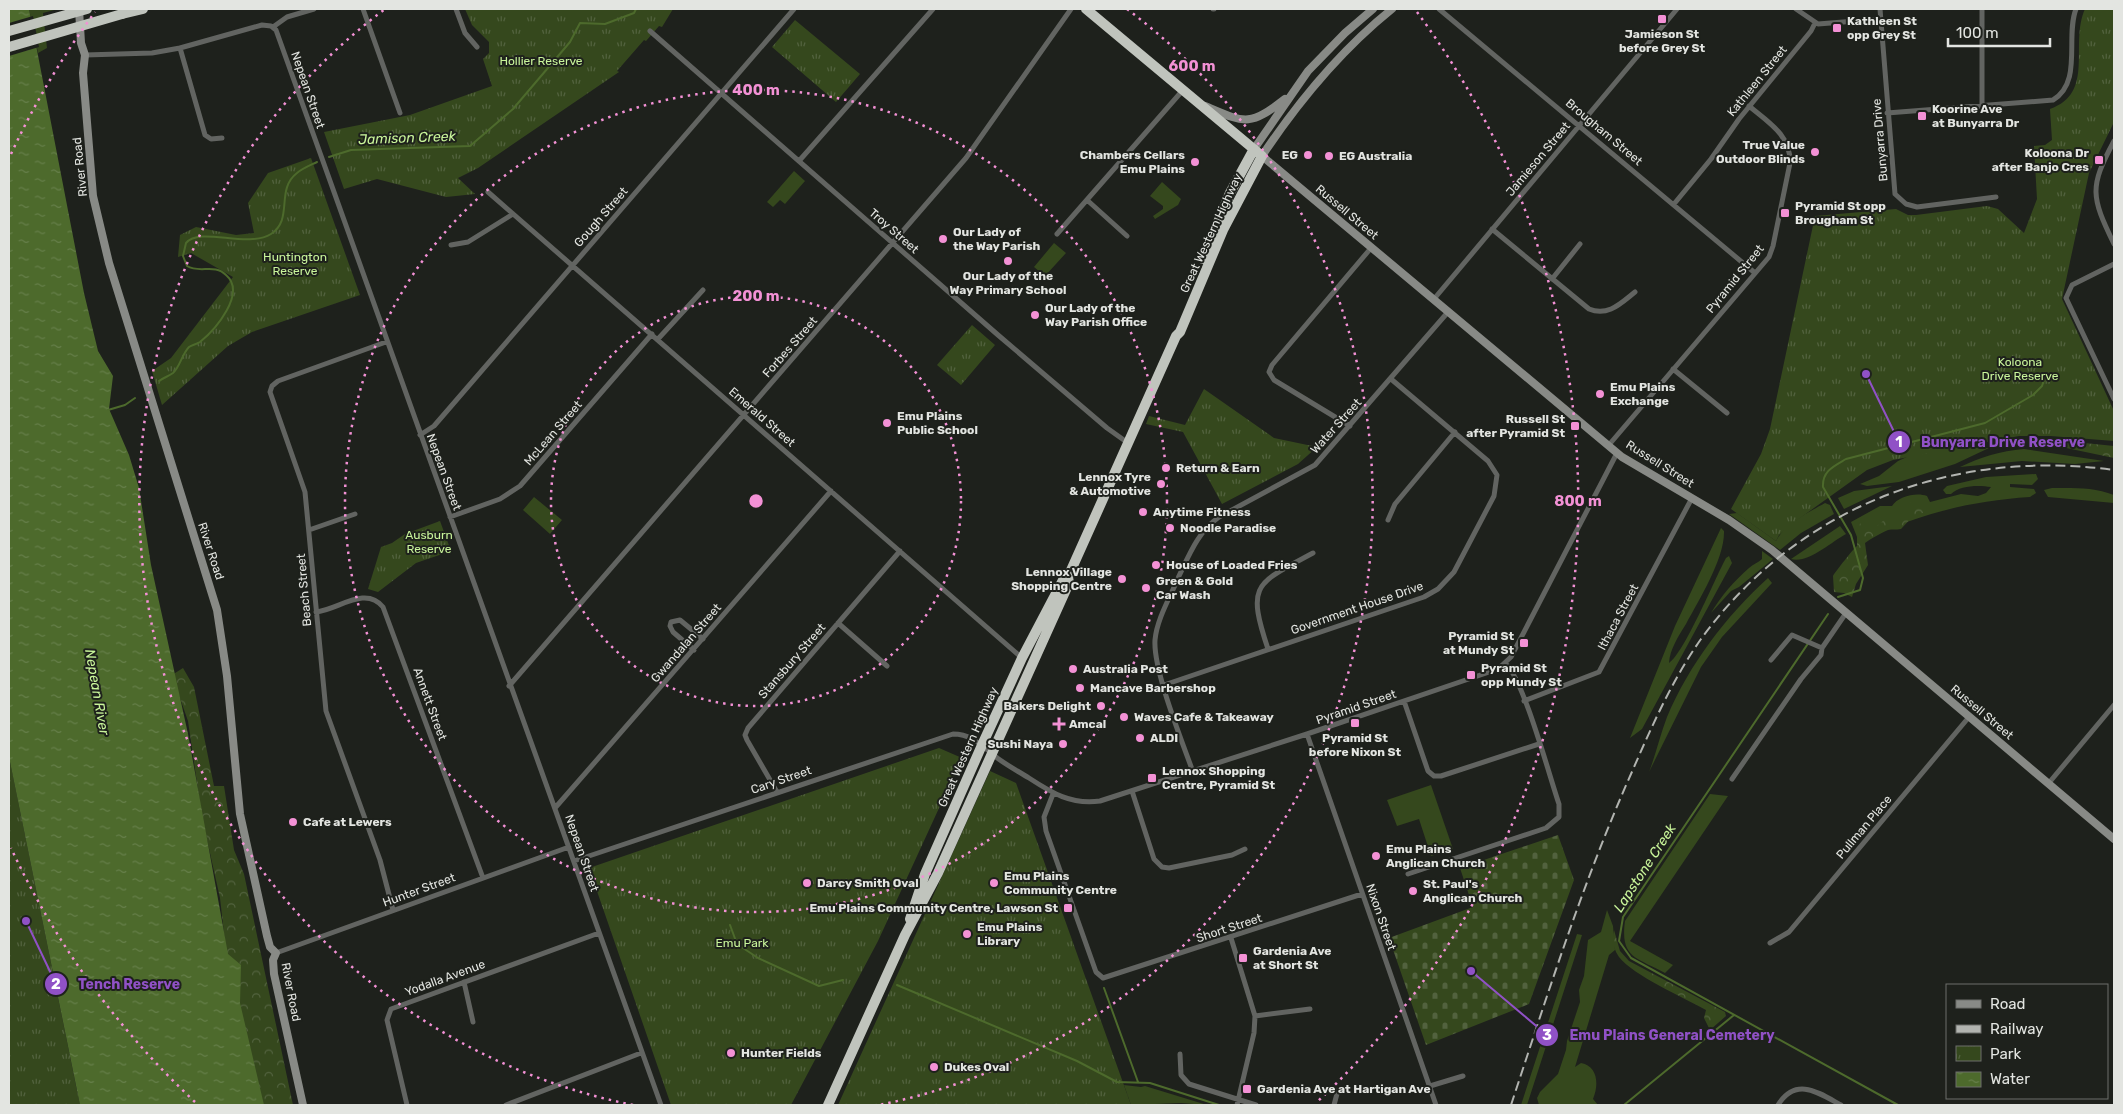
<svg xmlns="http://www.w3.org/2000/svg" width="2123" height="1114" font-family="Rubik,sans-serif">
<style>
.green{fill:#35481d}
.forest{fill:url(#forest-crowns)}
.cemetery{fill:url(#cemetery-stones)}
.park{fill:url(#park-tufts)}
.water{fill:url(#water-ripples)}
.pier{fill:#1e211c}
.lines{fill:none;stroke-linecap:round;stroke-linejoin:round}
.stream{stroke:#4d6a2c;stroke-width:2}
.street{stroke:#626461;stroke-width:5}
.secondary{stroke:#888a86;stroke-width:8}
.highway{stroke:#c0c4bd;stroke-width:10}
.rail{stroke:#b2b4b0;stroke-width:2;stroke-dasharray:10 5;stroke-linecap:butt}
.highway-bridge{stroke:#c0c4bd;stroke-width:10}
.ring{fill:none;stroke:#f391d5;stroke-width:2.5;stroke-dasharray:2.5 5}
.poi-dot{fill:#f391d5;stroke:#1e211c;stroke-width:2}
.labels{text-anchor:middle;dominant-baseline:central;stroke-width:4;stroke-linejoin:round;paint-order:stroke}
.poi-label{font-size:12px;font-weight:bold;fill:#e3e5e1;stroke:#1e211c;text-anchor:start}
.park-label{font-size:12px;fill:#c9f59b;stroke:#1e211c}
.street-label{font-size:12px;fill:#e3e5e1;stroke:#1e211c}
.water-label{font-size:14px;font-style:italic;fill:#c9f59a;stroke:#1e211c}
.centre{fill:#f391d5;stroke:#1e211c;stroke-width:2.5}
.ring-label{font-size:15px;text-anchor:middle;font-weight:bold;fill:#f391d5;stroke:#1e211c;stroke-width:4;stroke-linejoin:round;paint-order:stroke}
.leader{fill:none;stroke:#9051c6;stroke-width:2}
.callout-dot{fill:#9051c6;stroke:#1e211c;stroke-width:2}
.mark-label{font-size:15px;text-anchor:middle;font-weight:bold;fill:#fff}
.callout-label{font-size:14px;text-anchor:middle;font-weight:bold;fill:#9051c6;stroke:#1e211c;stroke-width:4;stroke-linejoin:round;paint-order:stroke}
</style>
<defs>
<pattern id="forest-crowns" width="20" height="18" patternUnits="userSpaceOnUse" patternTransform="scale(1.25)"><rect width="20" height="18" fill="#35481d"/><path d="M2 6a3 3 0 1 1 6 0M12 15a3 3 0 1 1 6 0" fill="none" stroke="#52623e"/></pattern>
<pattern id="cemetery-stones" width="16" height="16" patternUnits="userSpaceOnUse" patternTransform="scale(1.25)"><rect width="16" height="16" fill="#35481d"/><path d="M2 7V4a2 2 0 0 1 4 0v3zM10 15v-3a2 2 0 0 1 4 0v3z" fill="#52623e"/></pattern>
<pattern id="park-tufts" width="24" height="20" patternUnits="userSpaceOnUse" patternTransform="scale(1.25)"><rect width="24" height="20" fill="#35481d"/><path d="M3 7l-1-3M5 7V3M7 7l1-3M15 17l-1-3M17 17v-4M19 17l1-3" fill="none" stroke="#52623e"/></pattern>
<pattern id="water-ripples" width="26" height="14" patternUnits="userSpaceOnUse" patternTransform="scale(1.25)"><rect width="26" height="14" fill="#4d6a2c"/><path d="M2 4q2-2 4 0t4 0M15 11q2-2 4 0t4 0" fill="none" stroke="#667f4a"/></pattern>
</defs>
<rect width="100%" height="100%" fill="#1e211c"/>
<path class="green" d="M29 9H58L43 13 47 48 38 53Z
M794 171 805 181 785 204 780 200 773 207 767 202Z
M1162 182 1181 199 1178 205 1155 219 1153 216 1163 209V206L1150 196Z
M1054 243 1066 253 1045 276 1034 267Z
M1958 447 1989 448 1955 464 1899 482 1867 486 1860 484 1879 476 1898 461 1911 455Z
M2024 449 2104 461 2075 464 2022 461 1960 467C1981 457 2000 451 2024 449Z
M2036 474 2038 479 2032 485 2010 484V487L2034 489 2036 493 2030 497C1967 501 1917 515 1859 542L1851 522 1880 506H1892C1898 496 1917 492 1927 496L1930 502 1961 494 1978 496 1986 493 1991 487C1979 485 1960 485 1951 494H1946L1943 490 1947 486 1986 477Z
M1892 486 1844 509 1838 498 1854 491Z
M2052 488C2073 488 2094 487 2114 495V503L2048 497 2044 490Z
M534 497 562 520 550 534 523 510Z
M1825 503 1830 505 1834 514 1801 533 1780 550 1729 514 1737 513 1776 541C1784 524 1809 512 1825 503Z
M1840 526 1846 534C1831 542 1808 564 1791 559Z
M1721 528 1724 531C1725 558 1699 600 1686 624 1678 637 1670 649 1669 663 1685 652 1714 580 1726 558L1729 556 1732 563 1642 729 1630 738 1675 626Z
M1762 551 1773 559 1739 587 1731 591 1711 613C1721 596 1734 581 1749 568 1753 564 1758 563 1762 559Z
M1768 578 1772 583 1722 637 1701 667 1649 772C1656 754 1660 735 1667 717 1689 665 1726 616 1768 578Z
M1431 785 1453 849 1431 856 1419 819 1397 826 1387 800Z
M1710 794 1728 796 1630 941 1673 965 1665 973C1636 957 1620 958 1625 921Z
M1607 910 1613 926 1615 950 1609 955 1575 1067 1581 1063C1598 1066 1599 1085 1593 1099L1598 1105H1539L1537 1098 1540 1092 1558 1074 1566 1050 1567 1041 1580 1002 1579 990 1584 976 1588 940 1601 932Z
M1577 934 1582 935 1527 1105H1521Z
M1124 1085 1141 1087 1145 1086 1207 1105 1181 1103 1131 1105Z"/>
<path class="forest" d="M2055 440 2114 446V458L2033 441Z
M1914 498C1922 499 1925 503 1930 509L1927 512 1914 515 1901 529C1896 530 1892 529 1888 530 1881 533 1870 539 1865 543L1868 565 1856 584 1852 597 1844 593 1834 592 1833 576C1836 571 1854 548 1857 546V530L1861 522 1877 526 1884 520 1901 517Z
M183 668 194 687 214 786H224L234 850 244 874 293 1105H261L228 968 220 898 202 817 188 721 172 675Z
M1614 930 1620 951 1629 961 1725 1012 1726 1016 1710 1030 1704 1018 1706 1010C1683 997 1634 976 1619 957 1613 949 1612 939 1614 930Z"/>
<path class="cemetery" d="M1558 835 1574 880 1529 1004 1426 1045 1389 938 1473 907 1460 868Z"/>
<path class="park" d="M465 9H673L662 27 659 26 646 41 644 40 617 71 619 72 478 168 458 178 475 194 446 197 377 179 344 189 324 132 410 115 492 86 483 59 489 53V42L472 25Z
M2085 9H2114V122L2089 173 2062 299 2114 411V441L2051 436H2019L1893 460 1867 470 1793 523 1779 535 1776 541 1731 509 1761 454 1770 429 1815 216 1896 209 1908 215H1916L1987 206 1998 209 2024 233 2037 199 2034 146 2045 145 2052 140 2050 109C2096 93 2069 44 2085 9Z
M795 20 860 74 836 102 772 47Z
M311 158 360 295 252 332 228 346 162 405 152 371 171 358 233 277 191 253 178 257 180 235 196 227 236 235 254 233 248 203 268 173Z
M972 325 995 345 961 385 937 365Z
M1204 389 1274 438 1317 447 1298 464 1222 504 1183 432 1146 424 1149 416 1185 425Z
M440 521 451 551 416 563 378 592 368 589 381 547 392 543 405 534Z
M939 748 962 758 878 941 791 1105H671L589 868Z
M9 757 76 1086 80 1105H9Z
M990 771 1016 783 1131 1105H838Z"/>
<path class="water" d="M9 9H29L84 293 98 351 113 376 109 409 129 455 139 488 151 565 188 734 228 954 241 965 240 1003 264 1105H80L9 757Z"/>
<path class="pier" d="M33 16 39 47 9 56V23Z"/>
<g class="lines">
<path class="stream" d="M329 157 351 150 470 146 513 109 570 42 580 23 605 24 634 13 636 9
M159 381C163 378 169 376 173 373 180 367 182 354 189 347 192 345 197 344 200 342 215 330 247 293 226 275 214 263 200 274 187 266L183 256 186 243C200 226 247 249 271 234 294 219 275 190 297 173 303 168 311 165 317 162
M108 410 125 405 135 398
M1838 597 1860 590 1863 578 1851 535 1823 487C1822 471 1834 466 1846 459L1985 423 2033 395 2042 386 2045 377
M1828 614 1623 917 1619 941 1631 958 1898 1105
M730 925 737 944 758 958 819 986 843 980
M897 985 1077 1061 1117 1082 1150 1083 1219 1105
M1104 988 1138 1082
M1624 1105 1734 1015"/>
<path class="street" d="M363 9 400 113
M456 9 465 33 477 47
M1213 9H1214
M1439 9 1755 273
M1796 9 1818 24 1881 19
M1880 9 1895 194 1906 204 1917 207 1996 197
M273 27 287 17 314 9
M650 31 998 335 1107 428 1128 443
M180 48 205 135 211 139 222 138
M85 55 152 53 180 48 262 25 271 26 276 30 661 1105
M1982 107V9
M1887 113 2053 100C2083 82 2065 37 2076 9
M2114 141C2089 188 2091 196 2114 244
M799 161 933 9
M488 192 1022 658
M1087 200 1127 236
M1674 204 1711 159 1739 119 1811 31 1815 23
M1492 229 1589 309C1608 317 1621 303 1635 292
M1057 234 1183 90
M451 245 468 242 513 214
M2114 264 2072 285 2066 298 2114 399
M1552 279 1580 244
M1434 299 1677 9
M658 339 703 290
M386 342 278 381 272 386 270 392 305 492 326 711 380 860 393 910
M1673 369 1727 413
M1350 426 1274 380 1269 372 1272 365 1371 248
M420 435 434 426 794 9
M1608 446 1769 257 1773 246 1790 163C1791 135 1768 122 1749 106
M450 517 500 499 520 486 652 334
M1388 520 1395 504 1455 432
M309 530 355 514
M316 612C338 610 365 585 383 607L483 878
M838 623 887 666
M1268 649C1246 583 1256 584 1313 553
M694 650 673 632 670 626 671 622 680 620 703 639
M1771 660 1792 635 1822 648
M1164 685 1424 597 1438 589 1454 572 1494 496 1497 475 1488 461 1391 379
M509 686 966 158 1071 9
M1404 701 1428 771 1434 776H1441L1539 744
M1524 701 1599 672 1692 498
M1307 734 1436 1105
M1193 772C1182 741 1153 670 1155 640 1157 618 1171 596 1179 576 1190 553 1198 532 1219 517L1315 465 1448 312
M1732 779 1801 679 1821 655 1822 648 1846 613
M2048 784 2114 705
M1132 791 1154 859 1162 867 1169 868 1232 855 1245 849
M777 792 747 740 745 735 748 728 900 551
M1053 794 1044 817 1046 831 1096 972 1103 978 1362 894
M555 808 831 491
M574 861 953 734C972 734 982 746 996 757 1006 765 1018 771 1029 778 1052 793 1071 805 1100 801L1307 734 1498 669 1511 657 1617 453
M1408 874 1546 828 1559 817V804C1549 775 1524 681 1506 664
M1231 938 1255 1016 1254 1033 1237 1105
M1770 943 1789 932 1969 717
M276 953 569 847
M464 982 473 1022
M1255 1016 1310 1009
M1180 1054 1181 1075 1189 1084 1256 1105
M1430 1086 1463 1076
M407 1105 387 1020 391 1009 599 933
M506 1105 641 1053
M1334 1105 1338 1090
M1778 1105C1796 1076 1819 1093 1841 1105"/>
<path class="secondary" d="M79 9 81 43 85 55 83 73 93 196 109 263 217 610 227 676 240 814 267 936 270 947 276 953 273 960 274 974 303 1105
M1392 9C1341 50 1298 102 1262 156L1622 457 1729 520 1772 550 2114 839
M1205 106C1245 123 1249 127 1285 99
M1254 149 1308 71 1345 33 1373 9"/>
<path class="highway" d="M122 14 143 9
M1203 259 1230 193 1254 149
M910 919 925 874 982 745 1022 658 1063 580 1068 577
M828 1105 905 935 938 873 1069 583 1068 577 1176 336 1180 332 1223 230 1262 156 1086 9"/>
<path class="rail" d="M1511 1105C1548 993 1583 882 1631 774 1651 728 1672 680 1701 639 1798 506 1953 448 2114 470"/>
<path class="highway-bridge" d="M9 31 87 9
M9 47 122 14"/>
</g>
<g class="ring">
<circle cx="756" cy="501" r="205"/>
<circle cx="756" cy="501" r="411"/>
<path d="M633 1105A616 616 0 0 1 385 9M1127 9A616 616 0 0 1 879 1105"/>
<path d="M195 1102A822 822 0 0 1 11 848M11 154A822 822 0 0 1 95 12M1417 12A822 822 0 0 1 1317 1102"/>
</g>
<g class="poi-dot">
<rect x="1657" y="14" width="10" height="10" rx="2.5"/>
<rect x="1832" y="23" width="10" height="10" rx="2.5"/>
<rect x="1917" y="111" width="10" height="10" rx="2.5"/>
<circle cx="1815" cy="152" r="5"/>
<circle cx="1308" cy="155" r="5"/>
<circle cx="1329" cy="156" r="5"/>
<rect x="2094" y="155" width="10" height="10" rx="2.5"/>
<circle cx="1195" cy="162" r="5"/>
<rect x="1780" y="208" width="10" height="10" rx="2.5"/>
<circle cx="943" cy="239" r="5"/>
<circle cx="1008" cy="261" r="5"/>
<circle cx="1035" cy="315" r="5"/>
<circle cx="1600" cy="394" r="5"/>
<circle cx="887" cy="423" r="5"/>
<rect x="1570" y="421" width="10" height="10" rx="2.5"/>
<circle cx="1166" cy="468" r="5"/>
<circle cx="1161" cy="484" r="5"/>
<circle cx="1143" cy="512" r="5"/>
<circle cx="1170" cy="528" r="5"/>
<circle cx="1156" cy="565" r="5"/>
<circle cx="1122" cy="579" r="5"/>
<circle cx="1146" cy="588" r="5"/>
<rect x="1519" y="638" width="10" height="10" rx="2.5"/>
<circle cx="1073" cy="669" r="5"/>
<rect x="1466" y="670" width="10" height="10" rx="2.5"/>
<circle cx="1080" cy="688" r="5"/>
<circle cx="1101" cy="706" r="5"/>
<circle cx="1124" cy="717" r="5"/>
<rect x="1350" y="718" width="10" height="10" rx="2.5"/>
<path d="M1056.5 716.5h5v5h5v5h-5v5h-5v-5h-5v-5h5z"/>
<circle cx="1140" cy="738" r="5"/>
<circle cx="1063" cy="744" r="5"/>
<rect x="1147" y="773" width="10" height="10" rx="2.5"/>
<circle cx="293" cy="822" r="5"/>
<circle cx="1376" cy="856" r="5"/>
<circle cx="807" cy="883" r="5"/>
<circle cx="994" cy="883" r="5"/>
<circle cx="1413" cy="891" r="5"/>
<rect x="1063" y="903" width="10" height="10" rx="2.5"/>
<circle cx="967" cy="934" r="5"/>
<rect x="1238" y="953" width="10" height="10" rx="2.5"/>
<circle cx="731" cy="1053" r="5"/>
<circle cx="934" cy="1067" r="5"/>
<rect x="1242" y="1084" width="10" height="10" rx="2.5"/>
</g>
<g class="labels">
<g class="poi-label">
<text x="1847" y="21">Kathleen St<tspan x="1847" dy="14">opp Grey St</tspan></text>
<text x="1662" y="34" text-anchor="middle">Jamieson St<tspan x="1662" dy="14">before Grey St</tspan></text>
<text x="1932" y="109">Koorine Ave<tspan x="1932" dy="14">at Bunyarra Dr</tspan></text>
<text x="1805" y="145" text-anchor="end">True Value<tspan x="1805" dy="14">Outdoor Blinds</tspan></text>
<text x="2089" y="153" text-anchor="end">Koloona Dr<tspan x="2089" dy="14">after Banjo Cres</tspan></text>
<text x="1185" y="155" text-anchor="end">Chambers Cellars<tspan x="1185" dy="14">Emu Plains</tspan></text>
<text x="1298" y="155" text-anchor="end">EG</text>
<text x="1339" y="156">EG Australia</text>
<text x="1795" y="206">Pyramid St opp<tspan x="1795" dy="14">Brougham St</tspan></text>
<text x="953" y="232">Our Lady of<tspan x="953" dy="14">the Way Parish</tspan></text>
<text x="1008" y="276" text-anchor="middle">Our Lady of the<tspan x="1008" dy="14">Way Primary School</tspan></text>
<text x="1045" y="308">Our Lady of the<tspan x="1045" dy="14">Way Parish Office</tspan></text>
<text x="1610" y="387">Emu Plains<tspan x="1610" dy="14">Exchange</tspan></text>
<text x="897" y="416">Emu Plains<tspan x="897" dy="14">Public School</tspan></text>
<text x="1565" y="419" text-anchor="end">Russell St<tspan x="1565" dy="14">after Pyramid St</tspan></text>
<text x="1176" y="468">Return &amp; Earn</text>
<text x="1151" y="477" text-anchor="end">Lennox Tyre<tspan x="1151" dy="14">&amp; Automotive</tspan></text>
<text x="1153" y="512">Anytime Fitness</text>
<text x="1180" y="528">Noodle Paradise</text>
<text x="1166" y="565">House of Loaded Fries</text>
<text x="1112" y="572" text-anchor="end">Lennox Village<tspan x="1112" dy="14">Shopping Centre</tspan></text>
<text x="1156" y="581">Green &amp; Gold<tspan x="1156" dy="14">Car Wash</tspan></text>
<text x="1514" y="636" text-anchor="end">Pyramid St<tspan x="1514" dy="14">at Mundy St</tspan></text>
<text x="1481" y="668">Pyramid St<tspan x="1481" dy="14">opp Mundy St</tspan></text>
<text x="1083" y="669">Australia Post</text>
<text x="1090" y="688">Mancave Barbershop</text>
<text x="1091" y="706" text-anchor="end">Bakers Delight</text>
<text x="1134" y="717">Waves Cafe &amp; Takeaway</text>
<text x="1069" y="724">Amcal</text>
<text x="1150" y="738">ALDI</text>
<text x="1355" y="738" text-anchor="middle">Pyramid St<tspan x="1355" dy="14">before Nixon St</tspan></text>
<text x="1053" y="744" text-anchor="end">Sushi Naya</text>
<text x="1162" y="771">Lennox Shopping<tspan x="1162" dy="14">Centre, Pyramid St</tspan></text>
<text x="303" y="822">Cafe at Lewers</text>
<text x="1386" y="849">Emu Plains<tspan x="1386" dy="14">Anglican Church</tspan></text>
<text x="1004" y="876">Emu Plains<tspan x="1004" dy="14">Community Centre</tspan></text>
<text x="817" y="883">Darcy Smith Oval</text>
<text x="1423" y="884">St. Paul's<tspan x="1423" dy="14">Anglican Church</tspan></text>
<text x="1058" y="908" text-anchor="end">Emu Plains Community Centre, Lawson St</text>
<text x="977" y="927">Emu Plains<tspan x="977" dy="14">Library</tspan></text>
<text x="1253" y="951">Gardenia Ave<tspan x="1253" dy="14">at Short St</tspan></text>
<text x="741" y="1053">Hunter Fields</text>
<text x="944" y="1067">Dukes Oval</text>
<text x="1257" y="1089">Gardenia Ave at Hartigan Ave</text>
</g>
<g class="park-label">
<text x="541" y="61">Hollier Reserve</text>
<text x="295" y="257">Huntington<tspan x="295" dy="14">Reserve</tspan></text>
<text x="2020" y="362">Koloona<tspan x="2020" dy="14">Drive Reserve</tspan></text>
<text x="429" y="535">Ausburn<tspan x="429" dy="14">Reserve</tspan></text>
<text x="742" y="943">Emu Park</text>
</g>
<g class="street-label">
<text transform="translate(1757 81) rotate(-51)">Kathleen Street</text>
<text transform="translate(308 90) rotate(71)">Nepean Street</text>
<text transform="translate(1604 132) rotate(40)">Brougham Street</text>
<text transform="translate(1880 140) rotate(-95)">Bunyarra Drive</text>
<text transform="translate(1538 159) rotate(-50)">Jamieson Street</text>
<text transform="translate(80 167) rotate(-96)">River Road</text>
<text transform="translate(1347 212) rotate(40)">Russell Street</text>
<text transform="translate(601 217) rotate(-49)">Gough Street</text>
<text transform="translate(894 231) rotate(41)">Troy Street</text>
<text transform="translate(1211 233) rotate(-65)">Great Western Highway</text>
<text transform="translate(1735 279) rotate(-51)">Pyramid Street</text>
<text transform="translate(790 347) rotate(-49)">Forbes Street</text>
<text transform="translate(762 417) rotate(41)">Emerald Street</text>
<text transform="translate(1336 426) rotate(-48)">Water Street</text>
<text transform="translate(553 433) rotate(-49)">McLean Street</text>
<text transform="translate(1660 464) rotate(32)">Russell Street</text>
<text transform="translate(444 472) rotate(70)">Nepean Street</text>
<text transform="translate(211 551) rotate(72)">River Road</text>
<text transform="translate(304 590) rotate(-95)">Beach Street</text>
<text transform="translate(1357 608) rotate(-19)">Government House Drive</text>
<text transform="translate(1618 617) rotate(-62)">Ithaca Street</text>
<text transform="translate(686 643) rotate(-49)">Gwandalan Street</text>
<text transform="translate(792 661) rotate(-49)">Stansbury Street</text>
<text transform="translate(430 704) rotate(70)">Annett Street</text>
<text transform="translate(1356 707) rotate(-19)">Pyramid Street</text>
<text transform="translate(1982 712) rotate(40)">Russell Street</text>
<text transform="translate(968 747) rotate(-66)">Great Western Highway</text>
<text transform="translate(781 780) rotate(-19)">Cary Street</text>
<text transform="translate(1864 827) rotate(-50)">Pullman Place</text>
<text transform="translate(582 853) rotate(71)">Nepean Street</text>
<text transform="translate(419 890) rotate(-20)">Hunter Street</text>
<text transform="translate(1381 917) rotate(71)">Nixon Street</text>
<text transform="translate(1229 928) rotate(-18)">Short Street</text>
<text transform="translate(445 978) rotate(-20)">Yodalla Avenue</text>
<text transform="translate(291 992) rotate(79)">River Road</text>
</g>
<g class="water-label">
<text transform="translate(407 138) rotate(-2)">Jamison Creek</text>
<text transform="translate(97 692) rotate(80)">Nepean River</text>
<text transform="translate(1645 868) rotate(-57)">Lapstone Creek</text>
</g>
</g>
<circle cx="756" cy="501" r="8" class="centre"/>
<g class="ring-label">
<text x="1192" y="71">600 m</text>
<text x="756" y="95">400 m</text>
<text x="756" y="301">200 m</text>
<text x="1578" y="506">800 m</text>
</g>
<path class="leader" d="M1866 374L1899 442M26 921L56 984M1471 971L1547 1035"/>
<g class="callout-dot">
<circle cx="1866" cy="374" r="5"/>
<circle cx="26" cy="921" r="5"/>
<circle cx="1471" cy="971" r="5"/>
<circle cx="1899" cy="442" r="12"/>
<circle cx="56" cy="984" r="12"/>
<circle cx="1547" cy="1035" r="12"/>
</g>
<g class="mark-label">
<text x="1899" y="447">1</text>
<text x="56" y="989">2</text>
<text x="1547" y="1040">3</text>
</g>
<g class="callout-label">
<text x="2003" y="447">Bunyarra Drive Reserve</text>
<text x="129" y="989">Tench Reserve</text>
<text x="1672" y="1040">Emu Plains General Cemetery</text>
</g>
<rect width="2123" height="1114" fill="none" stroke="#e3e5e1" stroke-width="20"/>
<rect x="1946" y="984" width="162" height="115" fill="#1e211c" stroke="#6d6f6b"/>
<rect x="1956" y="1000" width="25" height="8" fill="#888a86" stroke="#6d6f6b"/>
<text x="1990" y="1009" font-size="15" fill="#e3e5e1">Road</text>
<rect x="1956" y="1025" width="25" height="8" fill="#b2b4b0" stroke="#6d6f6b"/>
<text x="1990" y="1034" font-size="15" fill="#e3e5e1">Railway</text>
<rect x="1956" y="1046" width="25" height="15" fill="url(#park-tufts)" stroke="#6d6f6b"/>
<text x="1990" y="1059" font-size="15" fill="#e3e5e1">Park</text>
<rect x="1956" y="1072" width="25" height="15" fill="url(#water-ripples)" stroke="#6d6f6b"/>
<text x="1990" y="1084" font-size="15" fill="#e3e5e1">Water</text>
<path d="M1948 38v8h102v-8" fill="none" stroke="#e3e5e1" stroke-width="2.5"/>
<text x="1956" y="38" font-size="15" fill="#e3e5e1" stroke="#1e211c" stroke-width="4" paint-order="stroke">100 m</text>
</svg>
